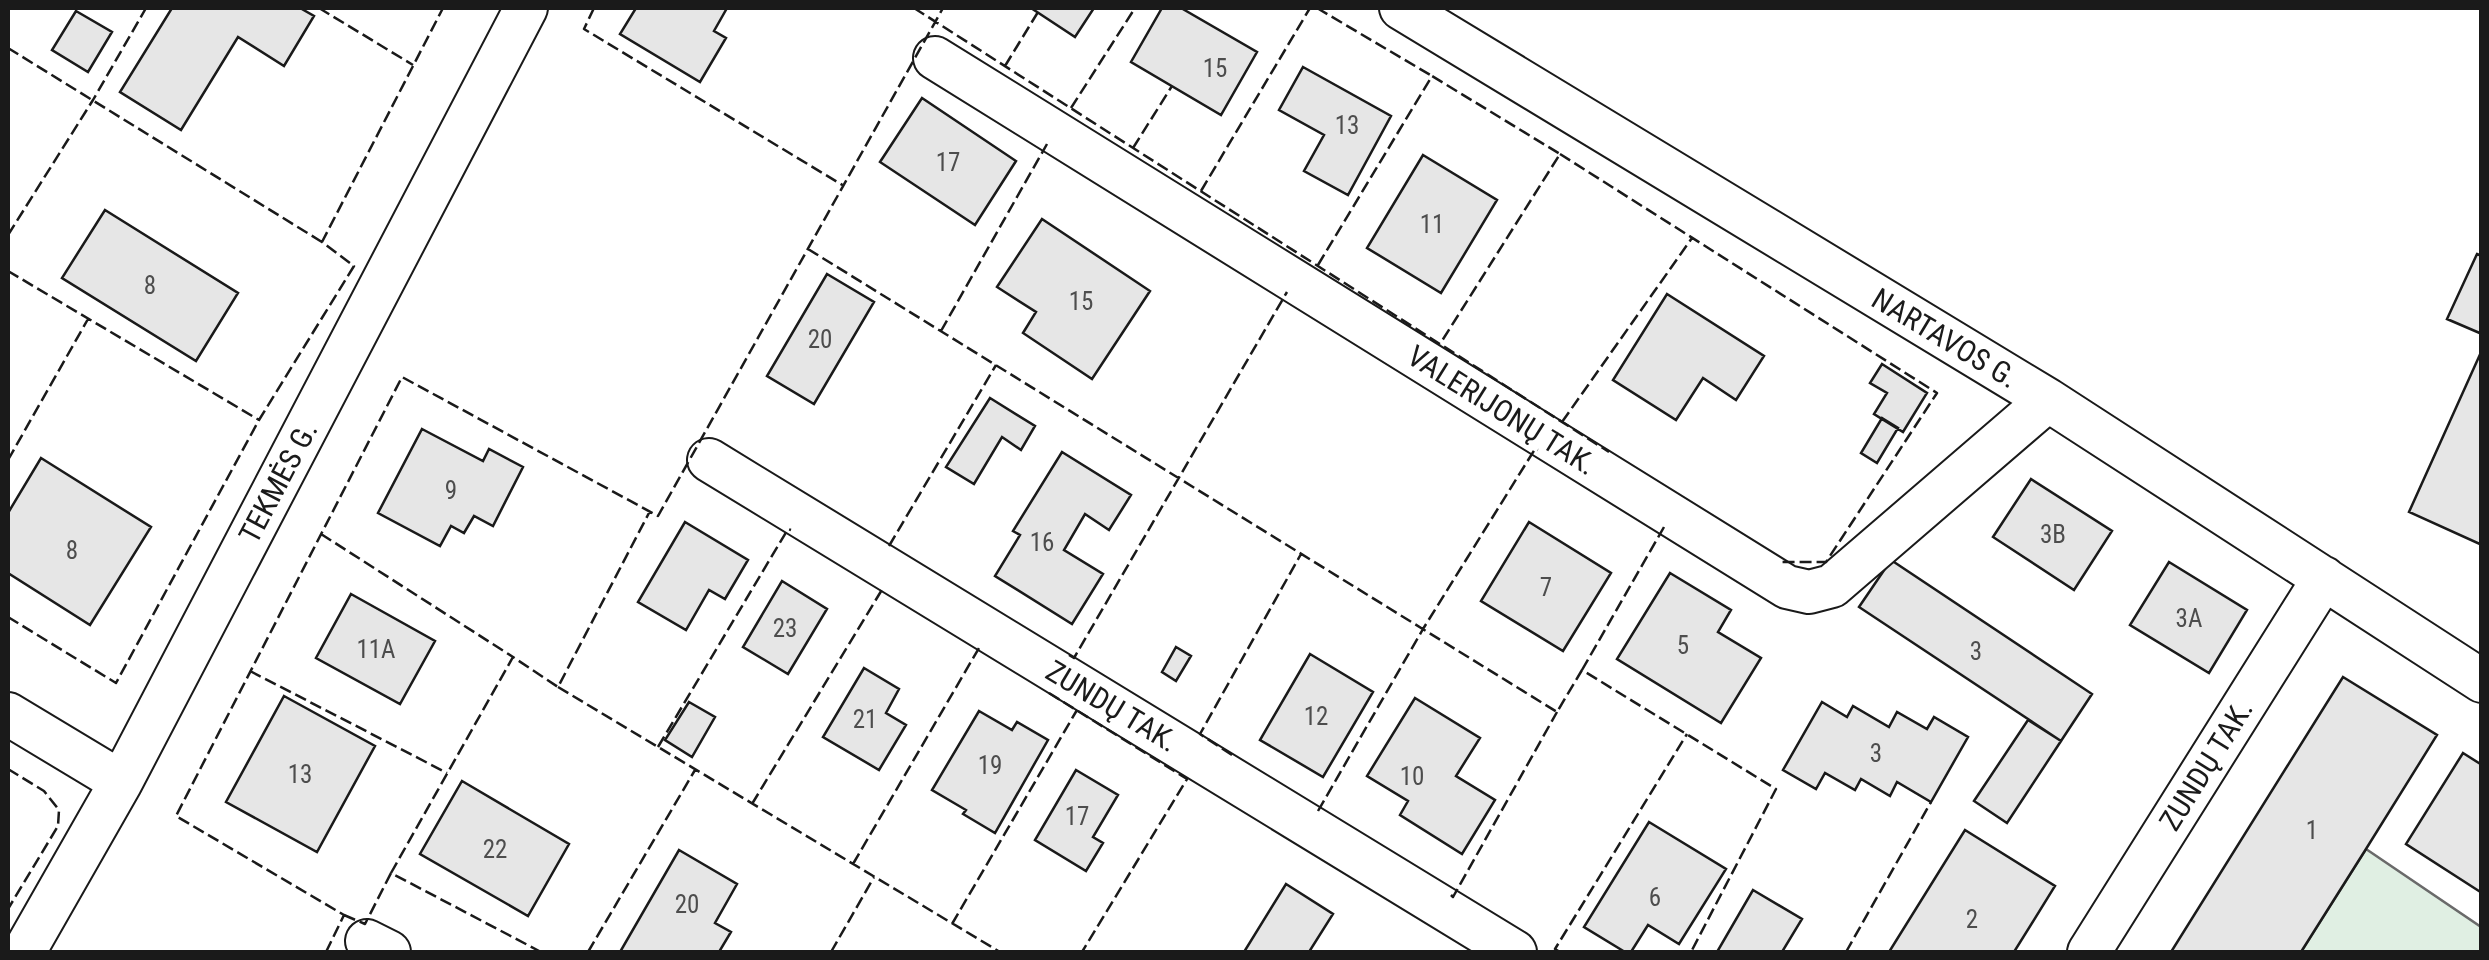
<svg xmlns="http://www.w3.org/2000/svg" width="2489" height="960" font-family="'Roboto Condensed',sans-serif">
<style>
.green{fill:#e0efe3;stroke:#6a6a6a;stroke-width:2.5}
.building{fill:#e6e6e6;stroke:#1a1a1a;stroke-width:2.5}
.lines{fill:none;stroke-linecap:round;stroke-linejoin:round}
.minor-casing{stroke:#1a1a1a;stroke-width:46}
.minor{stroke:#fff;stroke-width:42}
.fence{stroke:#1a1a1a;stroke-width:2.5;stroke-dasharray:12 5;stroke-linecap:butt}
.labels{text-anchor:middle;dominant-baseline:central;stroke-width:8;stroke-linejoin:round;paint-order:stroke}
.number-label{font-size:25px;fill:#4d4d4d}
.street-label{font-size:30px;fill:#1a1a1a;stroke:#fff}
</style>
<rect width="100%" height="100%" fill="#fff"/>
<path class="green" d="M2366 849 2481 927V952H2301Z"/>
<path class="building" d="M172 8H300L314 16 284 66 238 37 181 130 120 92Z
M636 8H727L714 31 726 38 700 82 620 34Z
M1031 8H1094L1075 37Z
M1162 8H1181L1257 52 1221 115 1131 62Z
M76 11 112 32 88 72 52 50Z
M1303 67 1391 116 1348 195 1304 171 1324 135 1279 110Z
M922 98 1016 161 975 225 880 162Z
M1423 155 1497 200 1441 293 1367 248Z
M105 210 238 293 196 361 62 278Z
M1042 219 1150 291 1092 379 1023 333 1036 312 997 287Z
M2477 254 2482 256V334L2447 319Z
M827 274 874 302 814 404 767 376Z
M1667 294 1764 356 1736 400 1703 378 1676 420 1613 380Z
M2482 350V545L2409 512Z
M1882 364 1927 393 1903 432 1874 414 1887 393 1870 383Z
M990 398 1035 426 1021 450 1002 437 974 484 946 467Z
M1882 418 1898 428 1877 463 1861 453Z
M422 429 483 461 489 449 523 467 493 526 474 516 464 533 451 526 440 546 378 513Z
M1062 452 1131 495 1109 530 1085 514 1064 550 1103 574 1072 624 995 576 1020 535 1013 531Z
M41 458 151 527 90 625 8 573V513Z
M2031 479 2112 531 2074 590 1993 537Z
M685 522 748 560 725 599 709 590 686 630 638 602Z
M1529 522 1611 573 1563 651 1481 601Z
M1891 560 2092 694 2061 741 1859 607Z
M2169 562 2247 610 2209 673 2130 625Z
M1670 573 1731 610 1718 632 1761 658 1721 723 1617 659Z
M782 581 827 609 788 674 743 647Z
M351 594 435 641 400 704 316 658Z
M1176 647 1191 656 1176 681 1162 672Z
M1310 654 1373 692 1323 777 1260 740Z
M864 668 899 689 886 713 906 725 879 770 823 737Z
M2343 677 2437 735 2366 849 2301 952H2171Z
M284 696 375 746 317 852 226 802Z
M1415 698 1480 738 1456 776 1495 800 1462 854 1400 815 1408 801 1367 776Z
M689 702 715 717 692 757 665 740Z
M1822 702 1847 717 1853 706 1889 727 1897 712 1927 729 1934 717 1968 737 1931 802 1897 782 1890 796 1861 779 1855 790 1825 773 1816 789 1783 770Z
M979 711 1012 730 1017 722 1048 740 995 833 963 814 966 810 932 790Z
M2028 720 2061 741 2007 823 1974 801Z
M2463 753 2482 765V893L2406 844Z
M1076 770 1118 795 1093 837 1103 843 1086 871 1035 840Z
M462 781 569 844 528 916 420 854Z
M1649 822 1726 869 1679 944 1648 925 1631 952H1625L1584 927Z
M1965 830 2055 886 2014 952H1889Z
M679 850 737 884 715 923 731 932 719 952H620Z
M1286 884 1333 914 1309 952H1244Z
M1753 890 1802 919 1782 952H1717Z"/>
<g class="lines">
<defs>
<path id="minor" d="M1401 8 2048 400 2482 681
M935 58 1787 587 1809 592 1832 586 2048 400
M709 460 1515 952
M8 714 121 782
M367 941 389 952
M24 952 121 782 526 8
M2089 952 2324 578"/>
</defs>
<use href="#minor" class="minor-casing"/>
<use href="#minor" class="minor"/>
<path class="fence" d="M319 8 413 65
M594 8 584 29 844 186
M914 8 1609 452
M1317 8 1432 76
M8 48 322 242
M1005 66 1038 12
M1071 108 1135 8
M1133 148 1172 86
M1560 154 1937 393 1826 562H1782
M1201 191 1310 8
M8 235 93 100 146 8
M808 249 1557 712 1582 670 1776 789 1691 952
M1318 265 1432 76 1560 154 1440 344
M8 271 259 420
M941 331 1047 144
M1562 422 1692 238
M8 460 88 319
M321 534 513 657
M889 546 996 365
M8 617 116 683 259 420 354 266 322 242 443 8
M1069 655 1074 658 1287 292
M1582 670 1664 527
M250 671 447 773
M558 687 1000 952
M1049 693 1187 779 1082 952
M658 747 788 529 791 530
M1232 755 1200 734 1301 554
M8 769 44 791 59 810 58 826 8 909
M752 804 883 588
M1318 811 1423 629 1535 449 1538 450
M853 864 979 648
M391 873 513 657 558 687 650 511
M1451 895 1453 897 1557 712
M344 915 365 924 391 873 541 952
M952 924 1077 710
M326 952 344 915 176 816 402 377 658 516 943 8
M588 952 695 770
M831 952 874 877
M1560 952 1555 949 1687 734
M1846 952 1931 802"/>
</g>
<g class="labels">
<g class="number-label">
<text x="1215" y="68">15</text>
<text x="1347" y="125">13</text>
<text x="948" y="162">17</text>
<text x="1432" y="224">11</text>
<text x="150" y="285">8</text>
<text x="1081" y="301">15</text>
<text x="820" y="339">20</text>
<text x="451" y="490">9</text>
<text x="2053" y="534">3B</text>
<text x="1042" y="542">16</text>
<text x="72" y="550">8</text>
<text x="1546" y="587">7</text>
<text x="2189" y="618">3A</text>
<text x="785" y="628">23</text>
<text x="1683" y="645">5</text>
<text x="376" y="649">11A</text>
<text x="1976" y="651">3</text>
<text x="1316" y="716">12</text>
<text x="865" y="719">21</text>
<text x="1876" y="753">3</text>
<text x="990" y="765">19</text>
<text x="300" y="774">13</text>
<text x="1412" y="776">10</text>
<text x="1077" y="816">17</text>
<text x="2312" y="830">1</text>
<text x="495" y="849">22</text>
<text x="1655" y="897">6</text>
<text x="687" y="904">20</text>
<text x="1972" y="919">2</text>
</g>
<g class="street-label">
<text transform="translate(1945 338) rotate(31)">NARTAVOS G.</text>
<text transform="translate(1502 410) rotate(32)">VALERIJONŲ TAK.</text>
<text transform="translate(278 482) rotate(-62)">TEKMĖS G.</text>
<text transform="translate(1112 706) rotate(31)">ZUNDŲ TAK.</text>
<text transform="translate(2206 765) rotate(-58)">ZUNDŲ TAK.</text>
</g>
</g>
<rect width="2489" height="960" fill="none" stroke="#1a1a1a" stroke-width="20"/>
</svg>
